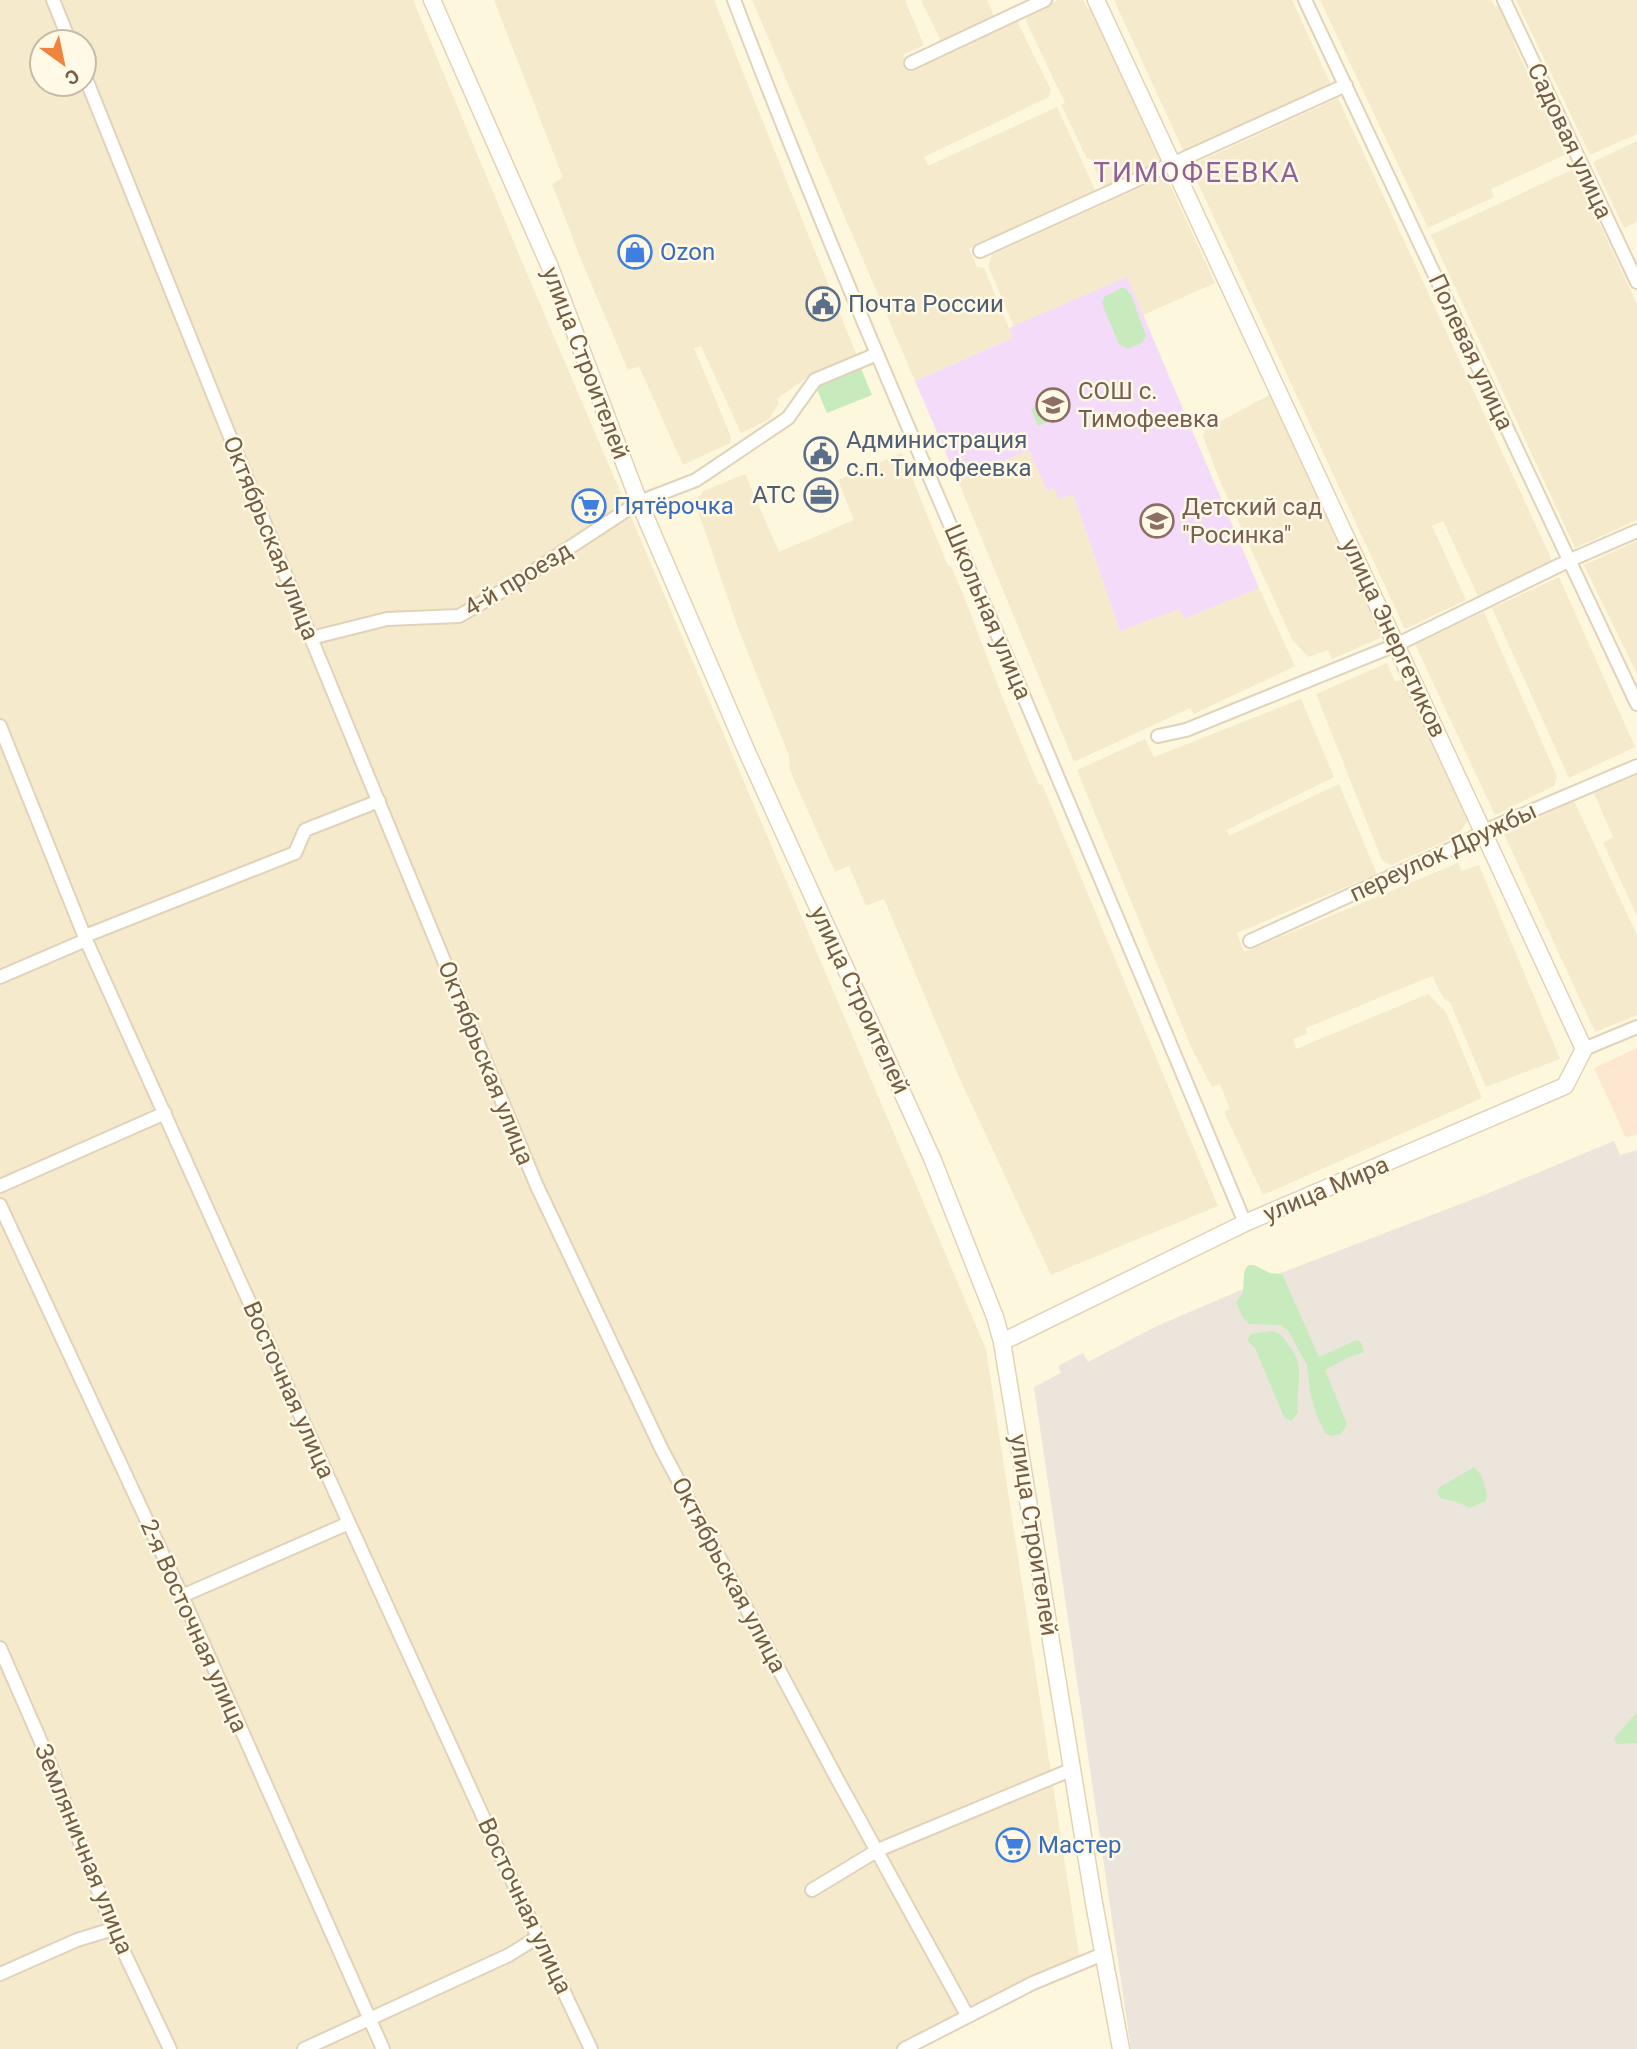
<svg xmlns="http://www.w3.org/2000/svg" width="1637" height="2049" font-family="Roboto,sans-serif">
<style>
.residential{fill:#f5eacc;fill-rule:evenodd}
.commercial{fill:#fee7d1}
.industrial{fill:#ebe5db}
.education{fill:#f3dbf9}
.green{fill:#c7ebbd}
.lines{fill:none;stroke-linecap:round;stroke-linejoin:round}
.street-casing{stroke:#e1d3ba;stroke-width:16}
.secondary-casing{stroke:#e3d3b5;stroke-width:19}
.street{stroke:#fff;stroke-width:12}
.secondary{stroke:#fff;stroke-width:16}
.labels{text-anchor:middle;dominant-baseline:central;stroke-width:5;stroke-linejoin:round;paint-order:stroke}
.street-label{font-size:24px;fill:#745e46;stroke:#fff9e5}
.shop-label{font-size:24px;fill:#366cbe;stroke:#fff9e5;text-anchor:start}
.service-label{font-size:24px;fill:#4e5e75;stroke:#fff9e5;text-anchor:start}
.education-label{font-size:24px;fill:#785e54;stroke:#fff9e5;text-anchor:start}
.quarter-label{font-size:28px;letter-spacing:2px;fill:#8f6198;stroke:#fff9e5}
</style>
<rect width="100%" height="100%" fill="#fdf7de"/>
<path class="residential" d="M0 0H413L523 264 986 1349 1079 1955 896 2049H0ZM42 42H84V84H42Z
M494 0H714L857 356 812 374 777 399 779 403 768 420 741 433 701 346 694 348 731 437 730 443 683 465 639 366 628 370 582 262 552 184 563 178Z
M752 0H905L924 45 903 55 910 70 1017 21 1051 90 1049 97 924 157 928 166 1057 107 1096 192 969 249 977 267 984 268 1013 338 915 381Z
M921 0H987L994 16 941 41Z
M1058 0H1083L1088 9 1092 7 1162 156 1160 164 1103 187 1090 158 1087 159 1061 105 1065 103 1026 21 1029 14Z
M1114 0H1292L1331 85 1184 152Z
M1320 0H1491L1495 7 1500 5 1517 38 1513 41 1565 155 1491 189 1494 197 1428 228Z
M1516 0H1637V134L1590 155Z
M1338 98 1551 558 1550 563 1478 596 1443 521 1432 526 1466 600 1405 629 1190 166Z
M1637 141V222L1624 228 1593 162Z
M1574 169 1637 304V520L1575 548 1431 235Z
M1166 176 1215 283 1143 315 1126 278 1014 326 988 266 992 255Z
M1273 393 1381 627 1380 638 1332 659 1328 650 1308 657 1292 639 1219 479 1203 436 1206 429Z
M1029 450 1047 491 1054 488 1073 494 1120 631 1179 609 1184 619 1259 588 1295 666 1194 714 1190 708 1074 762 958 481Z
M902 453 948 566H951L965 599 1005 704 1039 785 1042 784 1218 1206 1051 1275 959 1077 884 899 866 906 849 866 835 872 790 771 789 756 738 628 694 499 701 495 703 491 745 474 779 552 854 520 838 480Z
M1637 541V674L1584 565Z
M1559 577 1635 747 1569 778 1492 608Z
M1484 612 1557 776 1554 786 1495 815 1415 644Z
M1387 663 1395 682 1404 679 1469 819 1457 836 1391 865 1382 860 1316 694Z
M1301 699 1334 777 1227 830 1229 836 1339 784 1377 874 1237 933 1244 952 1458 863 1462 871 1479 865 1560 1059 1486 1087 1450 1002 1444 999 1432 976 1306 1028 1307 1034 1293 1039 1296 1049 1428 994 1446 1012 1482 1098 1263 1195 1224 1112 1230 1109 1220 1084 1212 1087 1191 1047 1077 770 1145 739 1154 757Z
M1637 775V916L1603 843 1613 837 1594 793Z
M1574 801 1637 935V1015L1595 1032 1504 834Z"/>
<path class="commercial" d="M1637 1048V1134L1626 1138 1594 1068Z"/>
<path class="industrial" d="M1614 1141 1620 1155 1637 1150V2049H1131L1034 1387 1061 1373 1058 1366 1083 1353 1088 1362 1157 1326 1281 1273 1484 1195Z"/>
<path class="education" d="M1127 277 1259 588 1184 619 1179 609 1120 631 1073 494 1059 499 1054 488 1047 491 1029 450 958 481 915 381 1013 338 1009 328 1011 327Z"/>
<path class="green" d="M1121 288H1125L1131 295 1146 336 1143 342 1128 349 1119 344 1102 304 1104 297Z
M860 366 872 395 827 413 815 385Z
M1063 396 1070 412 1038 426 1031 409Z
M1248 1265H1254L1270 1273 1282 1274 1319 1357 1357 1340 1361 1342 1364 1352 1349 1357 1325 1370 1347 1424 1341 1434 1331 1436 1325 1433 1316 1414 1310 1392 1307 1365 1288 1331 1281 1325 1249 1324 1242 1316 1236 1302 1243 1293 1244 1272Z
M1271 1331C1280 1332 1283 1337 1288 1344 1308 1369 1294 1387 1298 1413L1291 1421 1284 1417 1255 1348 1247 1340 1251 1334Z
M1474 1467C1482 1473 1489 1492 1486 1501L1470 1508 1457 1502 1440 1498 1437 1492 1440 1487Z
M1637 1712V1743L1617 1744 1614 1738Z"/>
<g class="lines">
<defs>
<path id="street" d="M53 0 70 42
M734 0C820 226 917 448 1013 671 1091 854 1168 1039 1245 1223
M1305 0 1637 704
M1504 0 1637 282
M911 63 1045 0
M84 74 311 638 536 1184 661 1448 835 1775 967 2015
M980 251 1346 85
M311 638 387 619 459 616 514 584 639 502 696 480 788 418 815 380 877 354
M0 726 86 940 349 1523 538 1937 591 2049
M1158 736 1186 730 1398 644 1568 561 1637 531
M85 936 295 853 305 830 379 801
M1250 941 1464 843 1484 831 1637 766
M0 977 86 940
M1584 1049 1637 1027
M0 1186 165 1113
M0 1205 182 1596 383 2049
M182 1596 349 1523
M0 1648 45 1751 113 1929 170 2049
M812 1890 878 1850 1073 1769
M0 1974 77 1940 113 1929
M304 2049 509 1955 538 1937
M904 2049 1033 1983 1103 1954"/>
<path id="secondary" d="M432 0 550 267 639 502 747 752 932 1158 995 1317 1002 1342 1094 1903 1121 2049
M1002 1342 1245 1223 1565 1086 1584 1049 1096 0"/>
</defs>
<use href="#street" class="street-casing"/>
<use href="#secondary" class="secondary-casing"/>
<use href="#street" class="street"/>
<use href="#secondary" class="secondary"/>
</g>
<defs>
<symbol id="shop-ring" viewBox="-11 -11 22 22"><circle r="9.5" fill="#fff9e5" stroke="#3f7fe0" stroke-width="1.5"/><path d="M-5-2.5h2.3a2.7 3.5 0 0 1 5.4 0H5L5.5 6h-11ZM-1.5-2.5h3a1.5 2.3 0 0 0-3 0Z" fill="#3f7fe0"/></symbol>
<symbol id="civic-ring" viewBox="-11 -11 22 22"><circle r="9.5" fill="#fff9e5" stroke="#5c6f8a" stroke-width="1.5"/><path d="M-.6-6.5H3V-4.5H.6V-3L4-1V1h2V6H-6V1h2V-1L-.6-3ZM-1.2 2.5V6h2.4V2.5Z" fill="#5c6f8a"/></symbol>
<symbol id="school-ring" viewBox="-11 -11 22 22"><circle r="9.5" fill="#fff9e5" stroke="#8d6e63" stroke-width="1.5"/><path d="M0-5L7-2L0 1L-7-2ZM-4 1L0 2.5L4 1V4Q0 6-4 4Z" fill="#8d6e63"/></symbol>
<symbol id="office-ring" viewBox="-11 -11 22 22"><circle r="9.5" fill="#fff9e5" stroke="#5c6f8a" stroke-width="1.5"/><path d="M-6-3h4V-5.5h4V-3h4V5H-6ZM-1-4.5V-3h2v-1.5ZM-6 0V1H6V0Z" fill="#5c6f8a"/></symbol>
<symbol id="supermarket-ring" viewBox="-11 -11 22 22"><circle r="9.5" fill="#fff9e5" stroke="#3f7fe0" stroke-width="1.5"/><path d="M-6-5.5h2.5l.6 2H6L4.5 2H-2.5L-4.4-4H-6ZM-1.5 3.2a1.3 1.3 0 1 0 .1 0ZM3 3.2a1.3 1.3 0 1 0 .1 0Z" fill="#3f7fe0"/></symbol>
</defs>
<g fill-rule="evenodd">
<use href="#shop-ring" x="616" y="233" width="38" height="38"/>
<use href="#civic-ring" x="804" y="285" width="38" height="38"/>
<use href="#school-ring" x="1034" y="386" width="38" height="38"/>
<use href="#civic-ring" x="802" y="435" width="38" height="38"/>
<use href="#office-ring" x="802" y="476" width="38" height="38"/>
<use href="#supermarket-ring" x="570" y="487" width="38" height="38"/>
<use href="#school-ring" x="1138" y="502" width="38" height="38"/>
<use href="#supermarket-ring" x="994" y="1826" width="38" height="38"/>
</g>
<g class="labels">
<g class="street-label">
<text transform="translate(1570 141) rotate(65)">Садовая улица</text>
<text transform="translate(1471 352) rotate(65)">Полевая улица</text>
<text transform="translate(586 363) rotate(69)">улица Строителей</text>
<text transform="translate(271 538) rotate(68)">Октябрьская улица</text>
<text transform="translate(518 579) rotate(-31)">4-й проезд</text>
<text transform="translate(988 612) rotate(67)">Школьная улица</text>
<text transform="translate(1394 638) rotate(65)">улица Энергетиков</text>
<text transform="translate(1443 852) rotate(-25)">переулок Дружбы</text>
<text transform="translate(860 1000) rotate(65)">улица Строителей</text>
<text transform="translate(486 1063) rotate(68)">Октябрьская улица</text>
<text transform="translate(1326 1189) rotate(-23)">улица Мира</text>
<text transform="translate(289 1390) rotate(66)">Восточная улица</text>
<text transform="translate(1034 1535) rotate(81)">улица Строителей</text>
<text transform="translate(729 1575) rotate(62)">Октябрьская улица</text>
<text transform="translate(194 1626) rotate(66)">2-я Восточная улица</text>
<text transform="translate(84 1849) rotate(68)">Земляничная улица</text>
<text transform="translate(525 1906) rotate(65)">Восточная улица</text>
</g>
<g class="shop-label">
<text x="660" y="252">Ozon</text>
<text x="614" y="506">Пятёрочка</text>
<text x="1038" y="1845">Мастер</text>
</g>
<g class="service-label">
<text x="848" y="304">Почта России</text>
<text x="846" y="440">Администрация<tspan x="846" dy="28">с.п. Тимофеевка</tspan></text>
<text x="796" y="495" text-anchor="end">АТС</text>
</g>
<g class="education-label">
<text x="1078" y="391">СОШ с.<tspan x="1078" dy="28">Тимофеевка</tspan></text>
<text x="1182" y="507">Детский сад<tspan x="1182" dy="28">"Росинка"</tspan></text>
</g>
<g class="quarter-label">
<text x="1197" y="172">ТИМОФЕЕВКА</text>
</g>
</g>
<g transform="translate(63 63) rotate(147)"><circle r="33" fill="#fff9e5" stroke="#c7bba5" stroke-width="2"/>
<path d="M0-5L12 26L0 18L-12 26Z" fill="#ee843d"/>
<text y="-10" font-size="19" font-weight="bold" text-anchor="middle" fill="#745e46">С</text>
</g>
</svg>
